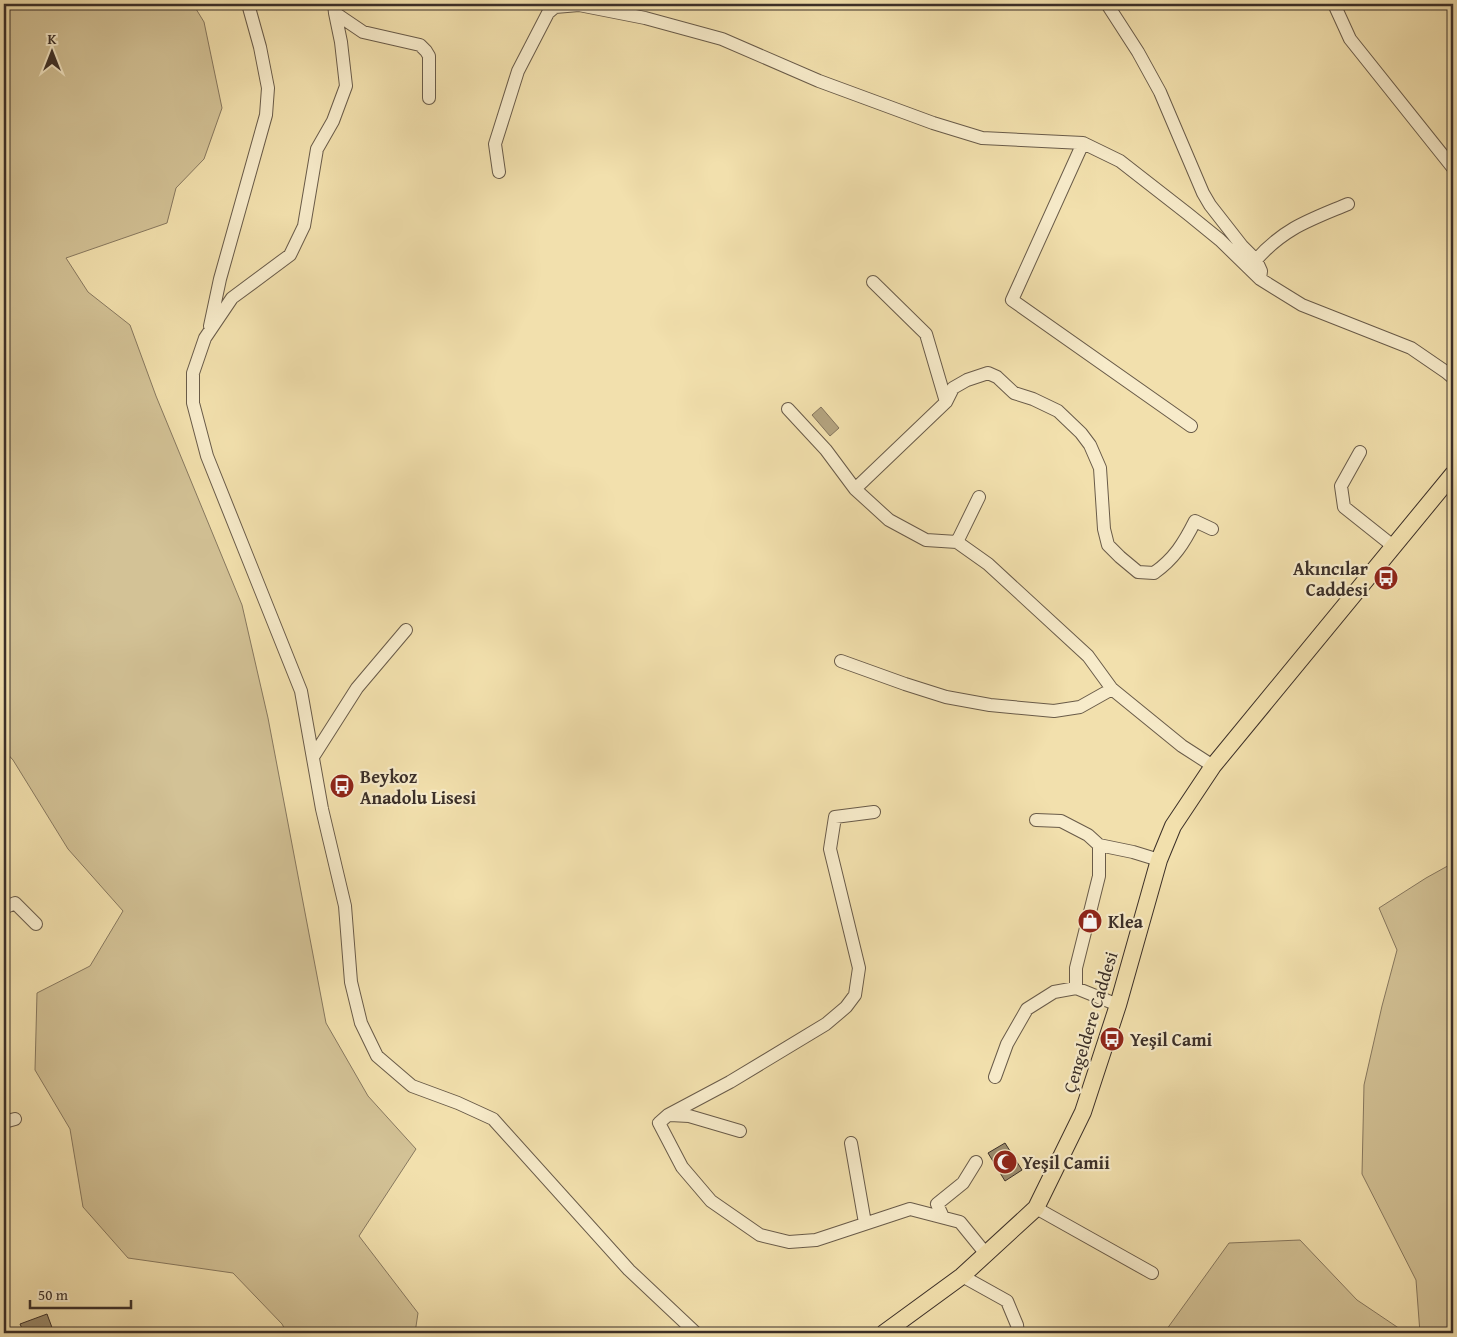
<svg xmlns="http://www.w3.org/2000/svg" width="1457" height="1337" font-family="'Gentium Book Plus',serif">
<style>
.green{fill:#d3c296;stroke:#87785f}
.water{fill:#b4a480;stroke:#84755d}
.building{fill:#9a8b6d;stroke:#3b2f28}
.lines{fill:none;stroke-linecap:round;stroke-linejoin:round}
.minor-casing{stroke:#695b49;stroke-width:14}
.major-casing{stroke:#3b2f28;stroke-width:18}
.minor{stroke:#f7ebca;stroke-width:12}
.major{stroke:#f2e0ad;stroke-width:16}
.labels{text-anchor:middle;dominant-baseline:central;stroke-width:4.5;stroke-linejoin:round;paint-order:stroke}
.poi-label{font-size:18px;font-weight:bold;fill:#3b2f28;stroke:#f7ebca;text-anchor:start}
.street-label{font-size:18px;fill:#3b2f28;stroke:#f7ebca}
</style>
<rect width="100%" height="100%" fill="#f2e0ad"/>
<filter id="stains"><feTurbulence type="fractalNoise" baseFrequency=".004" numOctaves="4"/><feColorMatrix values="0 0 0 0 .2 0 0 0 0 .09 0 0 0 0 .02 0 0 0 .5 -.17"/></filter>
<radialGradient id="worn" r=".72"><stop offset=".6" stop-color="#630" stop-opacity="0"/><stop offset="1" stop-color="#630" stop-opacity=".3"/></radialGradient>
<path class="green" d="M4 4H193L204 22 222 108 204 159 176 188 167 223 66 258 88 292 130 325 156 396 242 605 268 718 326 1023 368 1096 416 1149 359 1236 418 1313 415 1333H287L282 1324 233 1273 128 1258 83 1207 70 1129 35 1070 37 993 90 966 123 911 68 849 13 760 4 750Z
M1453 863V1333H1420L1416 1280 1362 1174 1364 1085 1382 1006 1397 950 1379 908 1426 878Z
M1300 1240 1357 1300 1406 1333H1164L1229 1243Z"/>
<path class="water" d="M821 407 839 428 830 436 812 415Z"/>
<path class="building" d="M1005 1143 1022 1170 1005 1181 988 1153Z
M47 1314 54 1333H24L20 1324Z"/>
<g class="lines">
<defs>
<path id="minor" d="M334 4 335 13 341 42 346 86 333 121 317 149 304 226 290 255 232 298 205 338 193 373V403L207 456 301 691 322 809 345 906 351 982 361 1023 377 1056 412 1086 458 1103 493 1119 629 1270 696 1333
M577 4 579 5 645 18 722 39 819 81 933 123 982 138 1083 143
M1107 4 1138 52 1160 92 1203 193 1210 205 1242 246 1256 260 1261 271 1260 279
M1334 4 1350 39 1453 168
M335 13 363 32 420 45 426 51 429 56V98
M499 172 495 144 518 71 548 13 555 7 579 5
M1256 260C1284 228 1310 220 1348 204
M873 282 926 334 946 402
M210 326 220 279 266 115 268 88 260 47 248 4
M788 409 826 450 855 489 889 520 926 540 957 542 988 564 1088 656 1112 689 1182 746 1213 766
M1191 426 1012 300 1083 143 1120 161 1188 214 1220 240 1260 279 1302 305 1411 348 1446 372 1453 378
M1360 452 1341 486 1344 507 1393 546
M855 489 946 402 953 388 967 380 988 373 997 377 1014 393 1033 399 1058 411 1081 433 1090 445 1100 468 1104 529 1108 545 1120 557 1138 572 1154 573C1174 559 1184 543 1195 521L1212 529
M957 542 979 497
M841 661 905 684 946 697 990 705 1054 711 1080 707 1112 689
M313 757 357 688 406 630
M874 812 835 817 830 849 859 968 855 995 846 1007 826 1024 730 1082 668 1115 659 1123 682 1167 711 1201 760 1235 789 1242 816 1240 910 1209 960 1222 986 1254
M1036 820 1061 821 1088 835 1099 845V876L1076 968V988
M1099 845 1133 852 1159 860
M4 908 15 903 36 924
M995 1077 1007 1044 1027 1009 1054 992 1076 988 1118 1005
M670 1115 689 1116 740 1131
M4 1122 15 1119
M851 1143 865 1223
M1036 1208 1152 1273
M943 1217 937 1204 963 1183 976 1162
M962 1276 1007 1301 1017 1325 1018 1333"/>
<path id="major" d="M884 1333 962 1276 1036 1208 1083 1112 1118 1005 1159 860 1173 826 1213 766 1453 474"/>
</defs>
<use href="#minor" class="minor-casing"/>
<use href="#major" class="major-casing"/>
<use href="#minor" class="minor"/>
<use href="#major" class="major"/>
</g>
<defs>
<symbol id="bus-disc" viewBox="-11 -11 22 22"><circle r="9.5" fill="#8f2418" stroke="#f7ebca"/><path d="M-5-6H5V4H4V6H2V4H-2V6H-4V4H-5ZM-3.5-4V0h7V-4ZM-3.5 1.2v1.5H-2V1.2ZM2 1.2v1.5H3.5V1.2Z" fill="#fff"/></symbol>
<symbol id="shop-disc" viewBox="-11 -11 22 22"><circle r="9.5" fill="#8f2418" stroke="#f7ebca"/><path d="M-5-2.5h2.3a2.7 3.5 0 0 1 5.4 0H5L5.5 6h-11ZM-1.5-2.5h3a1.5 2.3 0 0 0-3 0Z" fill="#fff"/></symbol>
<symbol id="mosque-disc" viewBox="-11 -11 22 22"><circle r="9.5" fill="#8f2418" stroke="#f7ebca"/><path d="M3.5-4.9A6 6 0 1 0 3.5 4.9A5 5 0 1 1 3.5-4.9Z" fill="#fff"/></symbol>
</defs>
<g fill-rule="evenodd">
<use href="#bus-disc" x="1372" y="564" width="28" height="28"/>
<use href="#bus-disc" x="328" y="772" width="28" height="28"/>
<use href="#shop-disc" x="1076" y="907" width="28" height="28"/>
<use href="#bus-disc" x="1098" y="1025" width="28" height="28"/>
<use href="#mosque-disc" x="991" y="1148" width="28" height="28"/>
</g>
<g class="labels">
<g class="poi-label">
<text x="1368" y="568" text-anchor="end">Akıncılar<tspan x="1368" dy="21">Caddesi</tspan></text>
<text x="360" y="776">Beykoz<tspan x="360" dy="21">Anadolu Lisesi</tspan></text>
<text x="1108" y="921">Klea</text>
<text x="1130" y="1039">Yeşil Cami</text>
<text x="1022" y="1162">Yeşil Camii</text>
</g>
<g class="street-label">
<text transform="translate(1090 1022) rotate(-73)">Çengeldere Caddesi</text>
</g>
</g>
<rect width="1457" height="1337" fill="none" stroke="#f2e0ad" stroke-width="20"/>
<rect x="5" y="5" width="1447" height="1327" fill="none" stroke="#3b2f28" stroke-width="2.5"/>
<rect x="10" y="10" width="1437" height="1317" fill="none" stroke="#3b2f28"/>
<g transform="translate(52 52)" stroke="#f7ebca" stroke-width="4" paint-order="stroke">
<path d="M0-4L9 19L0 12L-9 19Z" fill="#3b2f28"/>
<text y="-8" font-size="14" font-weight="bold" text-anchor="middle" fill="#3b2f28">K</text>
</g>
<path d="M30 1300v8h101v-8" fill="none" stroke="#3b2f28" stroke-width="2.5"/>
<text x="38" y="1300" font-size="15" fill="#3b2f28" stroke="#f7ebca" stroke-width="4" paint-order="stroke">50 m</text>
<rect width="100%" height="100%" filter="url(#stains)"/>
<rect width="100%" height="100%" fill="url(#worn)"/>
</svg>
